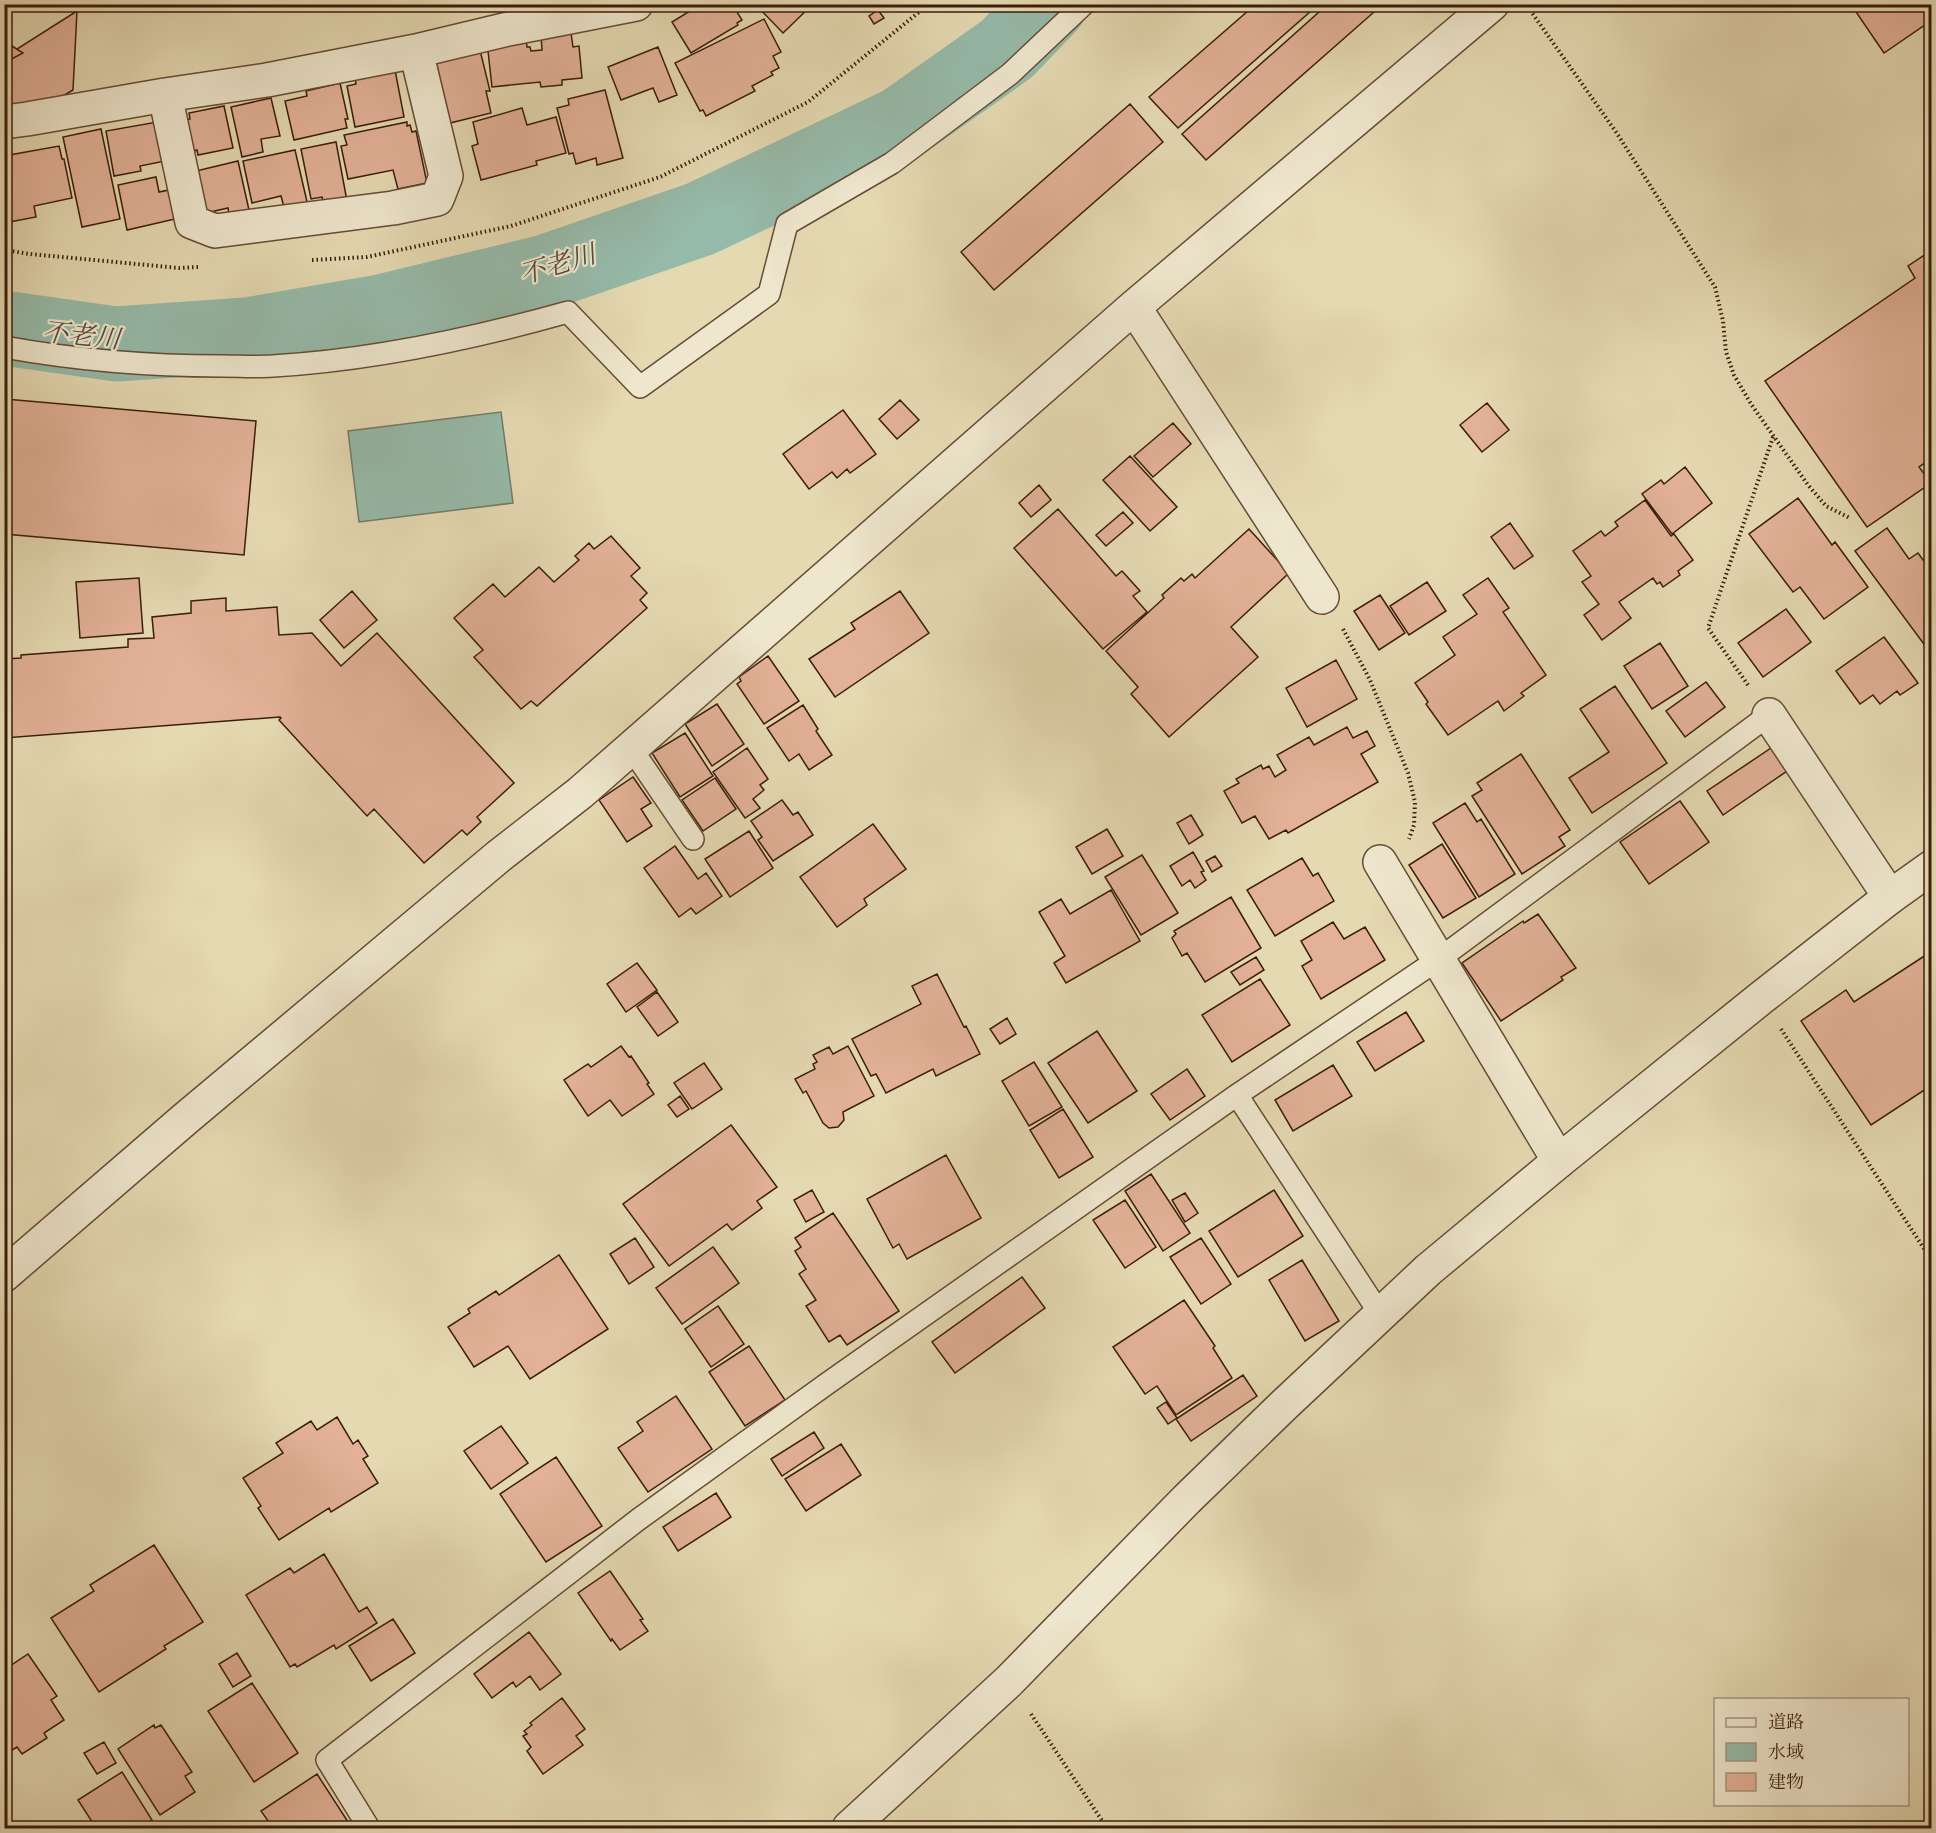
<svg xmlns="http://www.w3.org/2000/svg" width="1936" height="1833" font-family="'Old Standard TT','Noto Serif JP',serif">
<style>
.water{fill:#96baa9;stroke:#727b6b;stroke-width:1.5}
.lines{fill:none;stroke-linecap:round;stroke-linejoin:round}
.river{stroke:#96baa9;stroke-width:75}
.building{fill:#e2b197;stroke:#3b1d0d;stroke-width:1.5}
.service-casing{stroke:#664c36;stroke-width:24}
.minor-casing{stroke:#664c36;stroke-width:36}
.tertiary-casing{stroke:#664c36;stroke-width:36}
.path{stroke:#3b1d0d;stroke-width:4;stroke-dasharray:1.5 3;stroke-linecap:butt}
.service{stroke:#eee6cd;stroke-width:21}
.minor{stroke:#eee6cd;stroke-width:33}
.tertiary{stroke:#eee6cd;stroke-width:33}
.labels{text-anchor:middle;dominant-baseline:central;stroke-width:4.5;stroke-linejoin:round;paint-order:stroke}
.water-label{font-size:26px;font-style:italic;fill:#564c3c;stroke:#eee6cd}
</style>
<rect width="100%" height="100%" fill="#e5d9b2"/>
<filter id="stains"><feTurbulence type="fractalNoise" baseFrequency=".00333" numOctaves="4"/><feColorMatrix values="0 0 0 0 .2 0 0 0 0 .09 0 0 0 0 .02 0 0 0 .5 -.17"/></filter>
<radialGradient id="worn" r=".72"><stop offset=".6" stop-color="#630" stop-opacity="0"/><stop offset="1" stop-color="#630" stop-opacity=".3"/></radialGradient>
<path class="water" d="M501 412 513 503 359 522 348 431Z"/>
<g class="lines">
<path class="river" d="M4 328 116 344 247 335 381 312 546 272 700 219 901 124 1007 49 1050 4"/>
</g>
<path class="building" d="M217 4H252V8Z
M701 4H732L742 20 737 23 738 25 691 53 672 22Z
M755 4H813L783 33Z
M1256 4H1319L1178 128 1149 97Z
M1328 4H1367L1374 12 1206 160 1182 134Z
M1861 4H1932V20L1884 53 1854 9Z
M878 10 884 18 874 24 869 16Z
M77 11 73 90 43 108 4 111V63L23 53 17 49Z
M764 19 781 52 773 56 779 68 771 72 773 75 752 86 755 91 706 116 703 110 700 111 675 63Z
M571 33 573 47 579 46 582 78 562 80V85L541 87 540 82 492 87 487 42 526 38 527 47H530L531 51 542 50 541 35Z
M4 41 23 53 4 63Z
M479 46 490 91H486L491 113 450 123 435 57Z
M658 47 677 95 659 102 653 88 621 100 608 67Z
M395 70 404 117 355 127 347 86 356 84 355 78Z
M340 83 348 119H345L347 128 294 140 285 101 307 96 306 91Z
M605 90 623 158 597 165 596 158 576 164 573 153 569 154 557 108 569 105 568 99Z
M271 98 280 136 261 139 263 152 242 157 231 107Z
M1130 104 1163 142 994 290 961 252Z
M224 106 233 148 198 155 197 150 191 152 184 120 190 119 189 113Z
M522 108 527 125 556 117 566 153 536 161 537 165 481 180 472 146 478 144 473 122Z
M157 122 165 161 140 166 141 171 114 176 106 131Z
M407 122V126L410 125 412 132 416 131 427 183 398 189 393 170 348 179 341 146 347 145 344 135Z
M101 129 120 219 82 227 63 137Z
M336 142 347 201 324 206 322 197 311 199 301 149Z
M59 146 62 159H64L72 198 34 206 36 217 4 223V156Z
M295 150 308 206 285 211 281 196 252 203 243 161Z
M238 161 249 210 229 215 228 208 206 213 196 171Z
M156 177 159 192 169 190 175 219 127 230 118 185Z
M1932 250V458L1919 467 1931 483 1867 527 1765 381 1915 278 1908 266Z
M5 399 256 421 244 555 4 534Z
M900 400 919 420 897 439 879 419Z
M1487 403 1509 430 1482 452 1460 425Z
M843 410 876 454 850 473 847 469 837 478 832 472 809 489 783 454Z
M1173 423 1191 444 1153 477 1134 456Z
M1130 456 1177 507 1150 531 1103 480Z
M1685 467 1712 503 1672 534 1642 494 1661 480 1664 484Z
M1039 485 1051 500 1031 517 1019 503Z
M1798 498 1832 545 1835 542 1868 587 1824 619 1800 587 1793 592 1749 534Z
M1645 500 1671 536 1674 534 1693 560 1678 571 1680 575 1663 587 1660 582 1657 584 1653 578 1619 602 1631 618 1602 640 1584 615 1599 604 1582 582 1591 576 1573 551 1601 531 1605 536 1618 526 1615 522Z
M1058 509 1116 576 1122 571 1140 591 1133 596 1147 612 1103 649 1014 548Z
M1123 512 1133 523 1106 546 1096 535Z
M1510 523 1533 556 1514 569 1491 537Z
M1887 528 1909 559 1918 553 1932 572V655L1855 551Z
M1249 529 1289 573 1231 627 1258 657 1169 737 1131 694 1138 687 1106 651 1164 598 1162 595 1181 578 1184 581 1192 574 1195 578Z
M611 536 640 568 631 576 647 593 640 600 647 608 537 706 531 701 521 709 474 657 483 650 454 618 493 584 505 597 539 567 554 582 579 560 575 556 589 543 594 549Z
M139 578 143 633 80 638 76 582Z
M1488 578 1509 608 1503 612 1546 675 1521 693 1524 696 1504 711 1498 701 1448 735 1426 704 1428 702 1415 683 1455 655 1443 637 1477 614 1463 595Z
M1427 582 1446 611 1409 635 1390 606Z
M352 591 377 620 344 648 320 620Z
M900 591 929 633 835 697 809 659 855 629 851 623Z
M1380 595 1405 633 1379 650 1354 611Z
M226 598V611L277 607 279 635 312 633 341 666 377 633 514 783 477 817 481 822 467 835 462 830 424 863 374 809 367 816 279 720 281 718 280 717 4 738V659L21 658V655L128 647V639L154 638 152 617 191 613V601Z
M1786 609 1811 642 1763 677 1738 643Z
M1884 637 1918 683 1900 695 1897 691 1880 704 1873 695 1860 704 1836 671Z
M1660 643 1688 686 1652 709 1624 666Z
M768 656 799 701 764 724 737 684 741 681 739 677Z
M1336 660 1357 699 1307 727 1286 688Z
M1706 682 1725 707 1685 737 1666 711Z
M1615 686 1667 763 1592 813 1569 778 1609 752 1580 709Z
M717 704 744 744 712 766 685 724Z
M803 705 818 729 816 731 832 755 809 770 799 754 789 761 767 728Z
M1347 727 1353 738 1367 731 1375 746 1361 754 1378 782 1288 833 1286 830 1269 839 1255 816 1242 823 1224 791 1239 783 1236 779 1261 765 1263 769 1269 766 1275 777 1286 770 1277 755 1309 737 1314 745Z
M685 733 713 776 680 797 652 753Z
M1774 746 1790 769 1723 815 1707 791Z
M747 748 768 779 760 785 764 790 753 799 760 808 745 818 713 772Z
M1521 754 1570 830 1559 837 1565 846 1522 874 1472 796 1482 790 1477 783Z
M633 777 651 803 641 809 652 826 627 842 599 800Z
M715 778 736 809 703 831 682 800Z
M782 800 793 815 798 812 813 835 773 861 758 840 762 837 751 821Z
M1680 801 1709 842 1649 884 1620 842Z
M1465 803 1477 822 1481 819 1515 874 1479 897 1433 823Z
M1191 815 1203 835 1189 844 1177 823Z
M873 824 906 869 864 899 867 905 837 927 800 877Z
M1107 829 1123 856 1092 874 1076 847Z
M749 831 773 868 730 897 705 859Z
M1442 844 1476 898 1443 918 1409 865Z
M675 846 698 879 706 873 722 896 696 914 691 908 679 917 644 868Z
M1193 852 1204 871 1201 872 1206 880 1195 888 1190 880 1182 886 1170 866Z
M1142 855 1178 913 1141 935 1105 877Z
M1215 856 1222 866 1212 872 1206 861Z
M1302 858 1313 876 1318 873 1334 901 1275 936 1247 890Z
M1111 890 1140 941 1066 983 1054 963 1065 956 1039 912 1061 899 1070 914Z
M1231 897 1261 948 1205 982 1187 953 1182 956 1172 938 1176 934 1174 931Z
M1538 914 1576 968 1561 977 1563 980 1501 1021 1462 963 1523 921 1524 923Z
M1333 922 1344 939 1365 927 1385 960 1321 999 1302 966 1312 960 1301 941Z
M1932 951V1085L1871 1125 1801 1021 1846 990 1854 1002Z
M1256 957 1264 970 1240 985 1231 972Z
M637 963 657 990 626 1012 607 984Z
M937 974 964 1027 966 1026 980 1054 936 1076 933 1069 886 1093 876 1074 871 1076 852 1039 921 1004 912 986Z
M1260 979 1290 1025 1232 1062 1202 1015Z
M657 992 678 1022 658 1036 637 1007Z
M1406 1012 1424 1041 1375 1071 1357 1042Z
M1007 1018 1016 1034 1000 1044 990 1029Z
M1097 1031 1137 1091 1088 1123 1048 1063Z
M621 1046 629 1057 631 1056 649 1083 647 1084 654 1094 622 1116 610 1100 588 1116 564 1080 588 1064 591 1067Z
M848 1046 874 1096 843 1112 844 1120 838 1127 829 1128 823 1123 806 1091 803 1093 795 1079 815 1069 813 1064 817 1062 813 1055 829 1047 833 1054Z
M1034 1062 1062 1107 1029 1126 1002 1081Z
M704 1063 722 1089 692 1109 674 1083Z
M1333 1065 1352 1096 1293 1131 1275 1100Z
M1187 1069 1205 1096 1170 1120 1151 1094Z
M680 1096 689 1109 677 1117 668 1105Z
M1063 1109 1093 1157 1059 1178 1030 1130Z
M731 1125 777 1187 757 1201 762 1208 732 1230 727 1224 669 1266 623 1204Z
M946 1155 981 1218 907 1259 899 1244 893 1248 867 1199Z
M1151 1174 1190 1233 1163 1251 1125 1191Z
M812 1190 824 1212 806 1222 794 1200Z
M1274 1190 1303 1236 1238 1277 1209 1231Z
M1185 1193 1198 1213 1185 1222 1172 1200Z
M1125 1200 1156 1247 1125 1268 1093 1220Z
M833 1213 899 1311 847 1345 840 1335 829 1342 806 1306 816 1300 799 1274 806 1269 795 1251 801 1247 795 1238Z
M635 1238 654 1267 629 1284 610 1254Z
M1201 1238 1231 1284 1201 1304 1170 1257Z
M713 1247 739 1283 682 1324 656 1288Z
M559 1255 608 1329 530 1379 508 1346 474 1367 448 1327 470 1313 468 1309 496 1291 499 1295Z
M1302 1260 1339 1321 1305 1341 1269 1280Z
M1022 1277 1045 1308 955 1373 932 1342Z
M1184 1300 1215 1346 1213 1348 1232 1378 1176 1415 1157 1386 1145 1394 1113 1347Z
M718 1306 744 1344 711 1367 685 1329Z
M749 1346 785 1400 745 1426 709 1372Z
M1243 1375 1257 1396 1191 1441 1176 1419Z
M676 1396 712 1449 648 1492 618 1448 643 1431 637 1422Z
M1166 1402 1177 1418 1168 1424 1157 1408Z
M337 1417 353 1444 358 1440 368 1456 363 1459 378 1483 331 1512 329 1508 279 1540 258 1508 261 1506 243 1478 283 1453 276 1443 311 1421 317 1430Z
M501 1426 528 1463 491 1489 464 1451Z
M814 1432 824 1448 782 1476 771 1459Z
M841 1444 861 1475 806 1511 785 1479Z
M556 1457 602 1526 546 1562 500 1494Z
M716 1493 731 1517 678 1551 663 1527Z
M154 1545 203 1622 164 1646 166 1649 99 1692 51 1618 94 1591 90 1585Z
M324 1554 359 1612 367 1607 377 1623 336 1649 334 1645 297 1667 295 1664 290 1667 246 1595 290 1568 294 1573Z
M610 1571 643 1619 640 1620 648 1631 620 1650 612 1639 611 1641 578 1593Z
M393 1619 415 1653 371 1681 349 1646Z
M529 1632 561 1674 540 1690 530 1676 516 1687 513 1682 492 1698 474 1674Z
M237 1653 251 1676 233 1687 219 1664Z
M28 1654 57 1696 51 1700 64 1720 44 1733 47 1738 22 1754 17 1747 4 1755V1670Z
M252 1683 298 1753 254 1782 208 1711Z
M562 1698 585 1729 576 1736 583 1745 543 1774 527 1751 531 1747 523 1736 527 1734 524 1731 532 1725 530 1723Z
M154 1725 155 1728 161 1725 192 1772 185 1776 195 1792 160 1815 118 1749Z
M104 1742 116 1763 97 1774 84 1753Z
M122 1772 152 1820 139 1828H96L78 1800Z
M317 1774 352 1828H273L261 1811Z"/>
<g class="lines">
<defs>
<path id="service" d="M4 347C76 360 149 366 222 366 239 366 256 367 273 366 373 360 472 339 568 312L640 387 769 294 787 224 892 163 1010 74 1084 4
M631 748 693 839
M1237 1095 1380 1314
M369 1828 327 1760 639 1519 828 1383 1237 1095 1439 959 1769 715"/>
<path id="minor" d="M165 95 192 222 215 231 393 208 437 199 446 176 416 51
M4 122 27 119 165 95 267 80 416 51 508 29 636 4
M1134 307 1322 597
M1769 715 1890 897
M1380 862 1559 1161
M4 1275 185 1119 499 856 580 793 1134 307 1492 4"/>
<path id="tertiary" d="M849 1828 1009 1681 1187 1499 1283 1406 1428 1270 1559 1161 1761 998 1890 897 1932 867"/>
</defs>
<use href="#service" class="service-casing"/>
<use href="#minor" class="minor-casing"/>
<use href="#tertiary" class="tertiary-casing"/>
<path class="path" d="M1530 10 1616 132 1715 287 1723 321 1726 352 1734 375 1751 404 1808 485 1826 506 1850 518
M4 250 30 254 179 268 199 267
M312 260 367 257 511 226 660 177 808 102 929 4
M1343 629 1370 680 1408 773 1415 802 1414 825 1409 839
M1748 685 1708 628 1773 437
M1781 1029 1932 1261
M1031 1714 1107 1828"/>
<use href="#service" class="service"/>
<use href="#minor" class="minor"/>
<use href="#tertiary" class="tertiary"/>
</g>
<g class="labels">
<g class="water-label">
<text transform="translate(558 266) rotate(-17)">不老川</text>
<text transform="translate(81 337) rotate(6)">不老川</text>
</g>
</g>
<rect width="1936" height="1833" fill="none" stroke="#e5d9b2" stroke-width="24"/>
<rect x="6" y="6" width="1924" height="1821" fill="none" stroke="#3b1d0d" stroke-width="3"/>
<rect x="12" y="12" width="1912" height="1809" fill="none" stroke="#3b1d0d" stroke-width="1.5"/>
<rect x="1714" y="1698" width="195" height="108" fill="#eee6cd" stroke="#a69680" stroke-width="1.5"/>
<rect x="1726" y="1718" width="30" height="9" fill="#eee6cd" stroke="#a69680" stroke-width="1.5"/>
<text x="1768" y="1728" font-size="18" fill="#3b1d0d">道路</text>
<rect x="1726" y="1743" width="30" height="18" fill="#96baa9" stroke="#a69680" stroke-width="1.5"/>
<text x="1768" y="1758" font-size="18" fill="#3b1d0d">水域</text>
<rect x="1726" y="1773" width="30" height="18" fill="#e2b197" stroke="#a69680" stroke-width="1.5"/>
<text x="1768" y="1788" font-size="18" fill="#3b1d0d">建物</text>
<rect width="100%" height="100%" filter="url(#stains)"/>
<rect width="100%" height="100%" fill="url(#worn)"/>
</svg>
